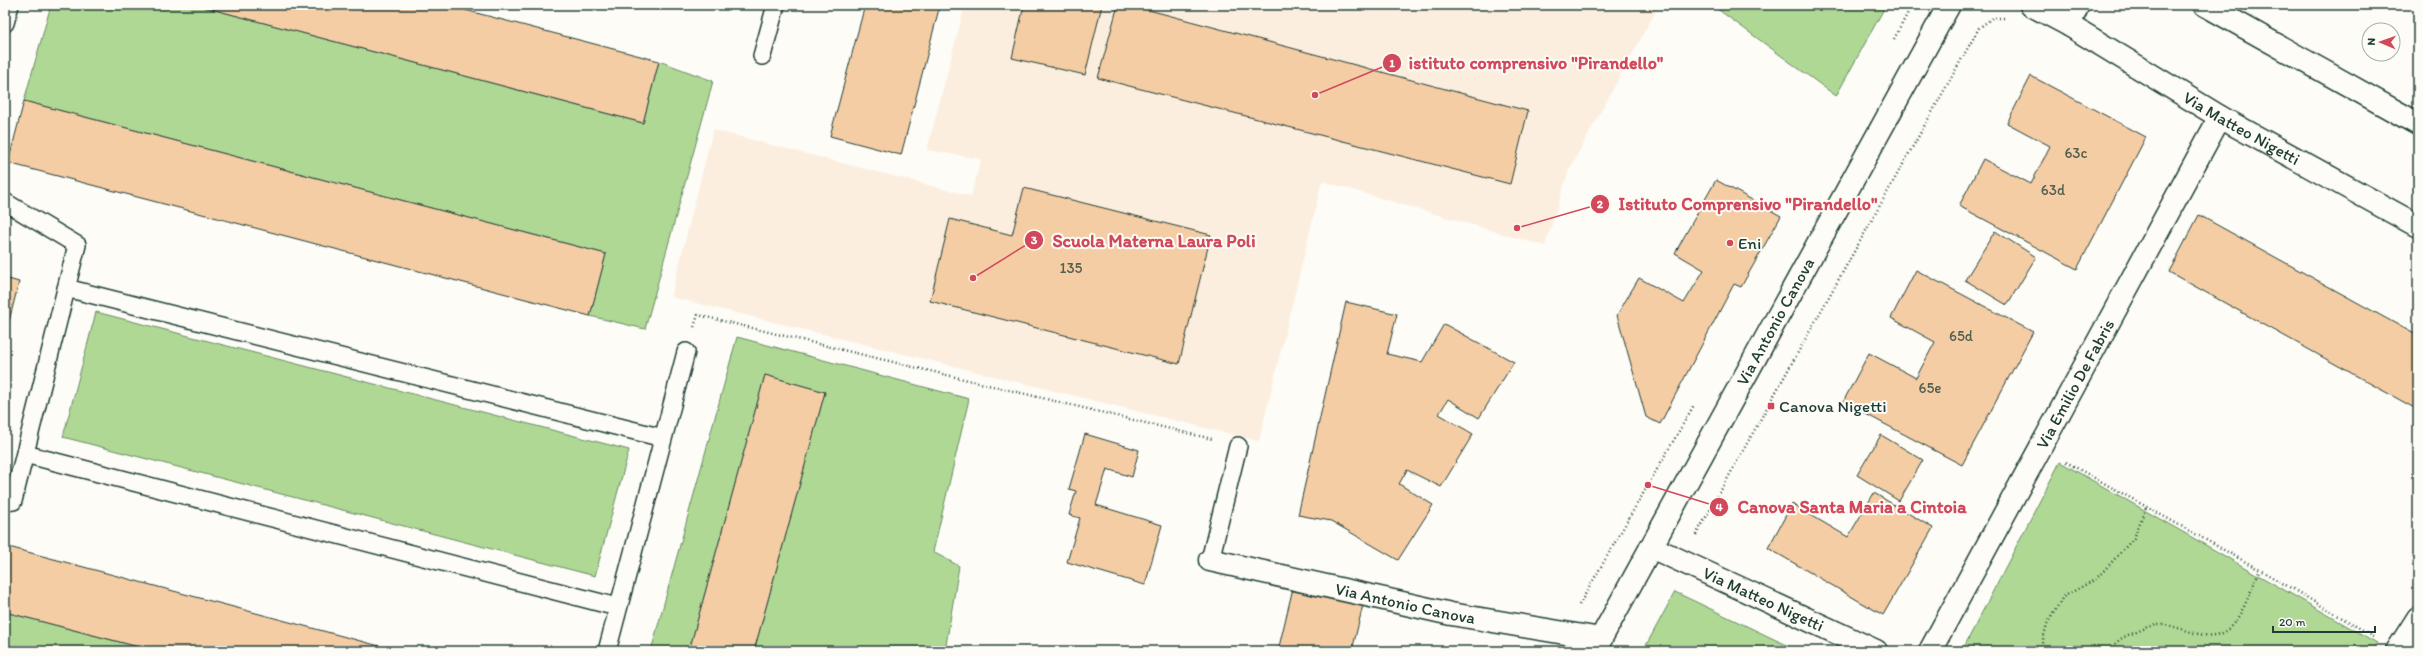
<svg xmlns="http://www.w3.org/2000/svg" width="2423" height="656" font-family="Itim,sans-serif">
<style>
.built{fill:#fbeede}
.green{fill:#b0d895;stroke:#688a64}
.building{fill:#f5cda5;stroke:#1f3d34}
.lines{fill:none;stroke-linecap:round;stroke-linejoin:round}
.service-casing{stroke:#1f3d34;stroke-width:20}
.minor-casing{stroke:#1f3d34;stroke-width:25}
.tertiary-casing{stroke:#1f3d34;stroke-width:25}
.path{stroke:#1f3d34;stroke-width:2.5;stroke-dasharray:1 3;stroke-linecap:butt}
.service{stroke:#fdfcf7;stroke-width:17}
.minor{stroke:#fdfcf7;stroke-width:22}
.tertiary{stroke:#fdfcf7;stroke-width:22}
.poi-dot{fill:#d1495b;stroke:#fdfcf7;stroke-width:1.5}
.labels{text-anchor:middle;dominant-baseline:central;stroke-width:4;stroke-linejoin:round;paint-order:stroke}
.number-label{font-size:15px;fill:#546150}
.street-label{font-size:17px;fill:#1f3d34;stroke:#fdfcf7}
.poi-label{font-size:17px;fill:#1f3d34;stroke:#fdfcf7;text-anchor:start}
.leader{fill:none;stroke:#d1495b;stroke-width:1.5}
.callout-dot{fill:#d1495b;stroke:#fdfcf7;stroke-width:1.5}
.mark-label{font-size:12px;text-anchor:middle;font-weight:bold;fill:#fff}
.callout-label{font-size:18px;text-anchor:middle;font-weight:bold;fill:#d1495b;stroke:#fdfcf7;stroke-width:4;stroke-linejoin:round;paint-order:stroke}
</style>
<rect width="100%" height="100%" fill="#fdfcf7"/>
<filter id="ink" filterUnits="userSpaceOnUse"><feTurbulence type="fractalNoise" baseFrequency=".025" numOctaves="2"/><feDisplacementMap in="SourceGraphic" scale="8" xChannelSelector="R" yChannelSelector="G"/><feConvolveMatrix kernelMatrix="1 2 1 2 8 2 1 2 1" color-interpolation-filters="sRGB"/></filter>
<g filter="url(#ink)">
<path class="built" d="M965 5H1659L1569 170 1545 246 1322 181 1259 441 671 297 713 130 971 196 981 159 927 150Z"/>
<path class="green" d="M51 5H196L643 123 659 61 713 81 645 329 590 316 606 254 24 101Z
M1712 5H1886L1836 96Z
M96 312 629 450 595 576 63 437Z
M737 337 969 399 933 552 959 566 945 651H754L825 392 765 375 689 651H651Z
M2060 462 2377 643 2371 651H1962Z
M1675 592 1799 651H1643Z
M5 612 154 651H5Z"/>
<path class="building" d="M196 5H446L659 61 643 123Z
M865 5H940L901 155 830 136Z
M1024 5H1102L1085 75 1012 58Z
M1118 5H1130L1528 111 1510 184 1098 78Z
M2031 76 2146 137 2077 269 1959 206 1983 159 2031 184 2050 146 2007 123Z
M24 101 606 254 590 316 8 163Z
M1716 180 1781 216 1741 287 1734 284 1660 424 1646 417 1617 315 1639 278 1684 303 1704 270 1675 253Z
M1024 188 1211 235 1179 364 930 301 950 219 1012 235Z
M2199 215 2418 336V410L2169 272Z
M1995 231 2036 257 2007 305 1965 280Z
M1916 270 2033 332 1962 465 1843 402 1869 353 1916 378 1935 342 1891 318Z
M5 278 19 282 5 337Z
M1346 302 1397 314 1387 354 1422 362 1444 324 1514 362 1479 418 1448 399 1439 414 1473 434 1441 487 1407 470 1399 484 1433 505 1398 560 1331 521 1298 515Z
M765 375 825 392 754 651H689Z
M1085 434 1139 450 1132 477 1107 469 1096 505 1162 525 1145 585 1067 562 1080 518 1069 515 1076 491 1069 489Z
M1881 435 1923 460 1899 501 1857 475Z
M1874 493 1933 528 1883 615 1768 548 1792 504 1848 537Z
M5 546 398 651H154L5 612Z
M1293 588 1363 605 1352 651H1278Z"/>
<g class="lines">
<defs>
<path id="service" d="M5 23 10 5
M762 56 776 5
M5 202 77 245 13 501 5 502
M66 288 663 438
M25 454 617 607
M1210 560 1238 446
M607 651 686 352"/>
<g id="minor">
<path id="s1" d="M2031 5 2069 25 2220 117 2418 226"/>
<path d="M2205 5 2418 124"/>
<path d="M2069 25 2078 5"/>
<path id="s2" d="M1651 547 1876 651"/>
<path id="s3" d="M1210 560 1451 614 1601 639"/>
<path id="s4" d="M1930 651 2220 117"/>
<path d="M2397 651 2418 618"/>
</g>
<g id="tertiary">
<path id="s5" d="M1594 651 1949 5"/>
</g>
</defs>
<use href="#service" class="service-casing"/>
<use href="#minor" class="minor-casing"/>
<use href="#tertiary" class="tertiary-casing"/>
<path class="path" d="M1894 39 1912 5
M694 327 698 315 1212 439
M2066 462 2260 570 2373 636
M1696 535 1979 28 1992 18H2004
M2412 589 2418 577
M1579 605 1694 405
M1787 651 1790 644
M2040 651 2047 624 2063 597 2096 579 2134 538 2146 507
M2111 651C2115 641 2124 636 2134 633 2144 629 2152 624 2163 625 2184 626 2208 645 2228 629 2244 615 2251 588 2260 570"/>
<use href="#service" class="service"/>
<use href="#minor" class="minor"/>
<use href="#tertiary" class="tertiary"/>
</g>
</g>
<g class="poi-dot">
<circle cx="1730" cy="243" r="4"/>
<rect x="1767" y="402" width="8" height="8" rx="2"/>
</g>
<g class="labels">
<g class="number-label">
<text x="2076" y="153">63c</text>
<text x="2053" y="190">63d</text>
<text x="1071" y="268">135</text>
<text x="1961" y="336">65d</text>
<text x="1930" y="388">65e</text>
</g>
<g class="street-label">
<text stroke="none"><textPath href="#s1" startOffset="244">Via Matteo Nigetti</textPath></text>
<text stroke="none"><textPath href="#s5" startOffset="376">Via Antonio Canova</textPath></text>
<text stroke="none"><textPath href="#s4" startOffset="304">Via Emilio De Fabris</textPath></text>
<text stroke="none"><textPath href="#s2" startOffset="124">Via Matteo Nigetti</textPath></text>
<text stroke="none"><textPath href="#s3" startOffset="200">Via Antonio Canova</textPath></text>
</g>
<g class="poi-label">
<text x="1738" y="243">Eni</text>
<text x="1779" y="406">Canova Nigetti</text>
</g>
</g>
<path class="leader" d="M1315 95L1392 63M1517 228L1600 204M973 278L1034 240M1648 485L1719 507"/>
<g class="callout-dot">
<circle cx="1315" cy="95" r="4"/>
<circle cx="1517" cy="228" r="4"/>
<circle cx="973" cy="278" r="4"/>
<circle cx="1648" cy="485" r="4"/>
<circle cx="1392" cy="63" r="10"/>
<circle cx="1600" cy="204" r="10"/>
<circle cx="1034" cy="240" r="10"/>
<circle cx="1719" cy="507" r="10"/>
</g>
<g class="mark-label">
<text x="1392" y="67">1</text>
<text x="1600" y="208">2</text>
<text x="1034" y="244">3</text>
<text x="1719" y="511">4</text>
</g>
<g class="callout-label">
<text x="1536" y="69">istituto comprensivo "Pirandello"</text>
<text x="1748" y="210">Istituto Comprensivo "Pirandello"</text>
<text x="1154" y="247">Scuola Materna Laura Poli</text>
<text x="1852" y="513">Canova Santa Maria a Cintoia</text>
</g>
<rect width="2423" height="656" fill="none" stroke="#fdfcf7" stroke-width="20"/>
<rect x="10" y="10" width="2403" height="636" fill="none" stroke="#1f3d34" stroke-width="1.5" filter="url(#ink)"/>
<g transform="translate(2381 42) rotate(272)"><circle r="19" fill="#fdfcf7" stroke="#a4b0a9"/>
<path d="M0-3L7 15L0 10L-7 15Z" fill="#d1495b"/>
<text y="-6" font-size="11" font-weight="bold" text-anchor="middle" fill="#1f3d34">N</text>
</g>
<path d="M2273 626v6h102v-6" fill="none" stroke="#1f3d34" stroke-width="2"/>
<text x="2279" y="626" font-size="12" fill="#1f3d34" stroke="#fdfcf7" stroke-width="3" paint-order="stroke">20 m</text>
</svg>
